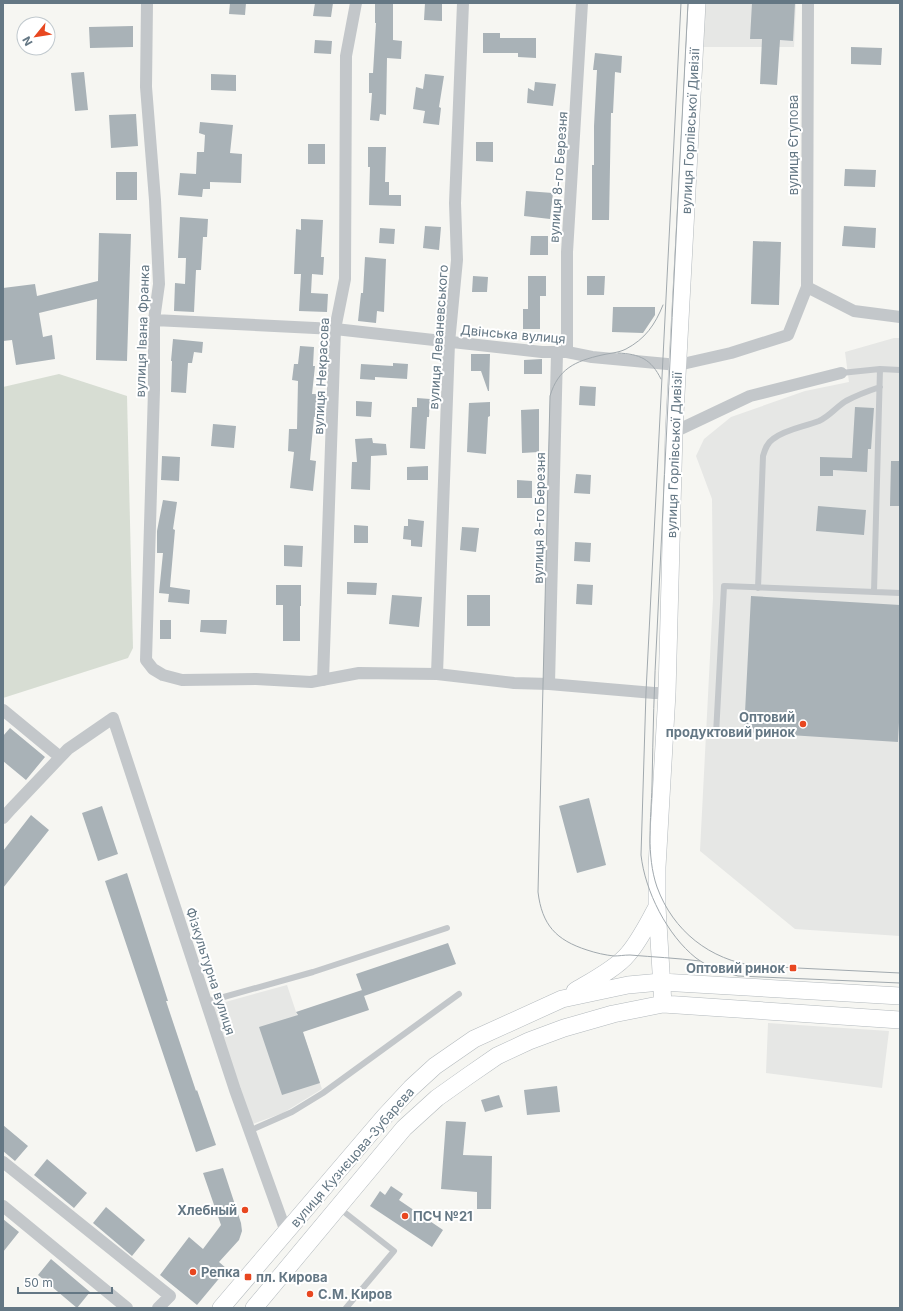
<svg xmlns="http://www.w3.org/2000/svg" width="903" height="1311" font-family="Inter,sans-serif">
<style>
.built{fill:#e6e7e5}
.green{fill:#d7ddd3}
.building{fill:#a9b2b7}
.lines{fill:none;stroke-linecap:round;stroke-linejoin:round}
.secondary-casing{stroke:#b3b9bd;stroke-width:18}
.lane{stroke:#c3c7ca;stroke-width:6}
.street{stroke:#c3c7ca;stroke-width:12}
.secondary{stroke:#fff;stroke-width:17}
.tram{stroke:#a1a9ae;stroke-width:1}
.poi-dot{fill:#e84720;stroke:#fff;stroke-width:1.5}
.labels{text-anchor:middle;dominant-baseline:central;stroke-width:4;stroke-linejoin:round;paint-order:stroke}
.street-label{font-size:13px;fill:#647784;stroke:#fff}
.poi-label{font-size:13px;font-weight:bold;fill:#647784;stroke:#fff;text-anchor:start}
</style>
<rect width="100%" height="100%" fill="#f6f6f2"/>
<path class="built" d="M705 3H796L794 47H702Z
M894 338H900V936L795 929 700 851 713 598 712 499 696 456 704 439 731 417 805 391 849 382 845 352Z
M287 985 322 1089 283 1113 250 1125 211 1006Z
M768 1023 889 1031 882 1088 766 1073Z"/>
<path class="green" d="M59 374 127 396 133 648 128 658 3 698V387Z"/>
<path class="building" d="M230 3H246L245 15 229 14Z
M315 3H333L331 17 313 16Z
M425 3H442V21L424 20Z
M752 3H795L793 41 780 40 777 85 760 84 762 39H750Z
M375 4H393V40L402 41 401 59 387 58 386 115 380 114 379 121 370 120 372 93H369V73H373L376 23H375Z
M133 26V47L90 48 89 27Z
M483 33H500V38H536V58L518 57V53H483Z
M315 40 332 41 331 54 314 53Z
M851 47 882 48 881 65 851 64Z
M595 53 622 56 621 73 615 72 613 113H611L609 220H592V165H594V126L597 70H593Z
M84 72 88 110 75 111 71 73Z
M211 74 236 75V91L211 90Z
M425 74 444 76 439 107 441 108 439 125 423 123 425 111 413 109 416 87 423 89Z
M535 82 556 84 553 106 527 103 528 88 534 91Z
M136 114 138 146 111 148 109 115Z
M200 122 233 125 230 153 242 154 241 183 210 182V189H203L202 197 178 195 180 173 196 174 197 152H204L205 135 199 133Z
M476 142H493V162L476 161Z
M308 144H325V164H308Z
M368 147H386L385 182H389V195H401V206L369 205 370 167H368Z
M845 169 876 170 875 187 844 186Z
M116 172H137V200H116Z
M526 191 553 193 550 219 524 216Z
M180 217 208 219 207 237H203L201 270H196L194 312 174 311 175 283 185 284 186 258H178Z
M301 219 323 220 321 257H324L323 275 312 274 311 293 328 294 327 312 299 311 301 274H294L296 229 301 230Z
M425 226 441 227 439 250 423 248Z
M844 226 876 228 875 248 842 246Z
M380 228 395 229 394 244 379 243Z
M99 233 131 234 127 361 96 360 97 299 39 313 43 337 52 335 55 359 16 365 12 340 3 341V288L35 284 37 296 98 281Z
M531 236H548V255H530Z
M753 241 781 242 779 305 751 304Z
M365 257 386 259 384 312 377 311 376 323 358 321 361 293H363Z
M473 276 488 277 487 292H472Z
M528 276H546V296H540V329H523V309H528Z
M587 276H605L604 295H587Z
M613 307H655V315L643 333 612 332Z
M173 339 203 342 202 353 194 352 192 363H188L186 393 171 392 172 361H171Z
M300 346 314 347 313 366H315L312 394H322L321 417H314L310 460 316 461 313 491 290 488 294 452 288 451 289 429H297L298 381 292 380 294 364H298Z
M471 354H490L489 391H488L481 371H471Z
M542 359V374H524V360Z
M393 363 408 364 407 379 375 377V380L360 379 361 364 393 366Z
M580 386 596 387 595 406 579 405Z
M417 398 430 399 429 417H427L425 449 410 448 412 407H417Z
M356 401 372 402 371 417 356 416Z
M490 402V416L488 417 486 454 467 452 469 403Z
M855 407 874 408 871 449H868L867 472 833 470V476H820V457L852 458Z
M539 409V452L522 453 521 410Z
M213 424 236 426 234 448 211 446Z
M372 438 373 443 386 444 387 455 371 456 370 490 351 489 352 462H357L355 439Z
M162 456 180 457 179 481 161 480Z
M891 461H900V506H890Z
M428 466V480H407V467Z
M576 474 591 475 590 494 574 493Z
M517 480 532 481V498H517Z
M163 500 177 502 173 529 175 530 170 587 190 590 189 604 168 602 169 594 159 593 163 553H157V531Z
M818 506 866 510 864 535 816 531Z
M408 519 424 521 422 547 411 546V540L403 539 404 526H408Z
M354 525 368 526V543H354Z
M462 527 479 528 476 552 460 550Z
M575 542 591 543 590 562 574 561Z
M284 545 303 546 302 567 284 566Z
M347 582 377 583 376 595 347 594Z
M577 584 593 585 592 605 576 604Z
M276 585H301V606H300V641H283V605H276Z
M392 595 422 597 419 627 389 624Z
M467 595H490V626H467Z
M751 596 900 605V703L898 742 744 732Z
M160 620H171V639H160Z
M201 620H227L226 634 200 632Z
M10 728 45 757 26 780 3 761V736Z
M589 798 606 865 577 873 559 806Z
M102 806 118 854 98 861 82 813Z
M31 815 49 830 3 888V851Z
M127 873 168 1001H166L196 1091 197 1090 216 1145 196 1152 105 881Z
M448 943 456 964 364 996 356 974Z
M362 990 369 1010 303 1032 320 1083 282 1095 259 1027 298 1015 296 1012Z
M557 1086 560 1112 527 1115 524 1090Z
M499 1095 503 1107 485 1112 481 1100Z
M446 1121 466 1122 463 1155 492 1156 491 1209H477V1192L441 1189Z
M3 1125 28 1146 15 1161 3 1151Z
M47 1159 87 1193 74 1208 34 1175Z
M223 1168 241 1223 242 1231 239 1240 219 1262 227 1269 197 1305 160 1275 189 1237 203 1249 221 1225 203 1173Z
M391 1186 403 1194 399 1200 443 1230 432 1247 370 1206 380 1191 385 1195Z
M106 1207 145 1240 132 1256 93 1223Z
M3 1219 19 1232 3 1252Z
M51 1259 90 1292 77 1308 38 1275Z"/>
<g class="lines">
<defs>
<path id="secondary" d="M575 991C590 982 617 968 628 954 640 940 648 923 657 907
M663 1004 657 907V867L667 693 674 432 697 3
M221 1308 385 1116 411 1088 435 1066 474 1039 562 999 628 985 661 982 900 996
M254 1308 404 1128 437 1098 468 1076 497 1056 529 1041 564 1028 613 1014 663 1004 900 1020"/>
</defs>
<use href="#secondary" class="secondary-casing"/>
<path class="lane" d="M841 373 880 369 900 370
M758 588 763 456C765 449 767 443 773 439 786 429 804 427 819 421 830 416 836 407 846 401 857 395 868 391 880 387
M874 592 880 369
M716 734 724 586 900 593
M206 1002 313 972 447 928
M249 1131 292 1112 323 1093 459 994
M339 1208 394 1251 346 1308"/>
<path class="street" d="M147 3 146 87 155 200 159 284 154 320V390L146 660 153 669 163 675 182 680 256 679 311 682 359 673 437 674 514 683 549 684 654 693H667
M807 287 808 3
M154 320 335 329 542 352H567L592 357 678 365 731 353 788 335 807 287 854 311 900 317
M567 352V252L582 3
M674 432 750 396 841 373
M437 674 449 343 457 260 455 203 463 3
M323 680 335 329 345 279 346 56 356 3
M549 684 557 353
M3 710 60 757
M3 818 11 809 68 749 113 718 235 1090 286 1232
M3 1162 170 1296 158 1308
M3 1206 127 1308"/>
<use href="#secondary" class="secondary"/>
<path class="tram" d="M681 3 646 692 641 855C645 891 667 935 696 958 708 967 723 972 738 976L900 983
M688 3C677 213 667 422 657 632 654 683 653 734 652 786 651 819 646 855 657 887 673 931 710 960 756 966L900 973
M663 305C655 325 645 339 626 349 618 353 610 353 602 355 575 361 558 369 550 396L538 892C542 925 556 940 587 950 596 953 605 955 614 956 619 956 624 955 630 955 653 957 676 958 700 961
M618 353C640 354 651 359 661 379"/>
</g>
<g class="poi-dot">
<circle cx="803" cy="724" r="4"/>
<rect x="789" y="964" width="8" height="8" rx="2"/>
<circle cx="245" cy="1210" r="4"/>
<circle cx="405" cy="1216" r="4"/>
<circle cx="193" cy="1272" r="4"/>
<rect x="244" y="1273" width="8" height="8" rx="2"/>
<circle cx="310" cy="1294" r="4"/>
</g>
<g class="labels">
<g class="street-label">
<text transform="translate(690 131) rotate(-87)">вулиця Горлівської Дивізії</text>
<text transform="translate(793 145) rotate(-90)">вулиця Єгупова</text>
<text transform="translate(558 177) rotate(-86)">вулиця 8-го Березня</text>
<text transform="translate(142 331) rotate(-88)">вулиця Івана Франка</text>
<text transform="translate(513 334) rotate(5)">Двінська вулиця</text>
<text transform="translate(438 337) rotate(-86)">вулиця Леваневського</text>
<text transform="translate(321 376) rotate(-87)">вулиця Некрасова</text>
<text transform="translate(674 455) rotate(-88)">вулиця Горлівської Дивізії</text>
<text transform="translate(539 518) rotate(-89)">вулиця 8-го Березня</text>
<text transform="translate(211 971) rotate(72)">Фізкультурна вулиця</text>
<text transform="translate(352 1157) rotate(-49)">вулиця Кузнєцова-Зубарєва</text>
</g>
<g class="poi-label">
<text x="795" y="717" text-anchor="end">Оптовий<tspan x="795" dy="15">продуктовий ринок</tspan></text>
<text x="785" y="968" text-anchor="end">Оптовий ринок</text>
<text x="237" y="1210" text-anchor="end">Хлебный</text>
<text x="413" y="1216">ПСЧ №21</text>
<text x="201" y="1272">Репка</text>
<text x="256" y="1277">пл. Кирова</text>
<text x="318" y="1294">С.М. Киров</text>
</g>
</g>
<rect width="903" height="1311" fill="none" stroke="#647784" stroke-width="8"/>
<g transform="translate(36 36) rotate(240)"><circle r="19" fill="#ffffff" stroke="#c1c9ce"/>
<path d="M0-3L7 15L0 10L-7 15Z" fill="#e84720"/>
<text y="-6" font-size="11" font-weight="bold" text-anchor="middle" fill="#647784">N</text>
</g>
<path d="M18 1287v6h94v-6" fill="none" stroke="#647784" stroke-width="2"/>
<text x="24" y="1287" font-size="12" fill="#647784" stroke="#ffffff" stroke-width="3" paint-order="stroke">50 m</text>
</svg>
